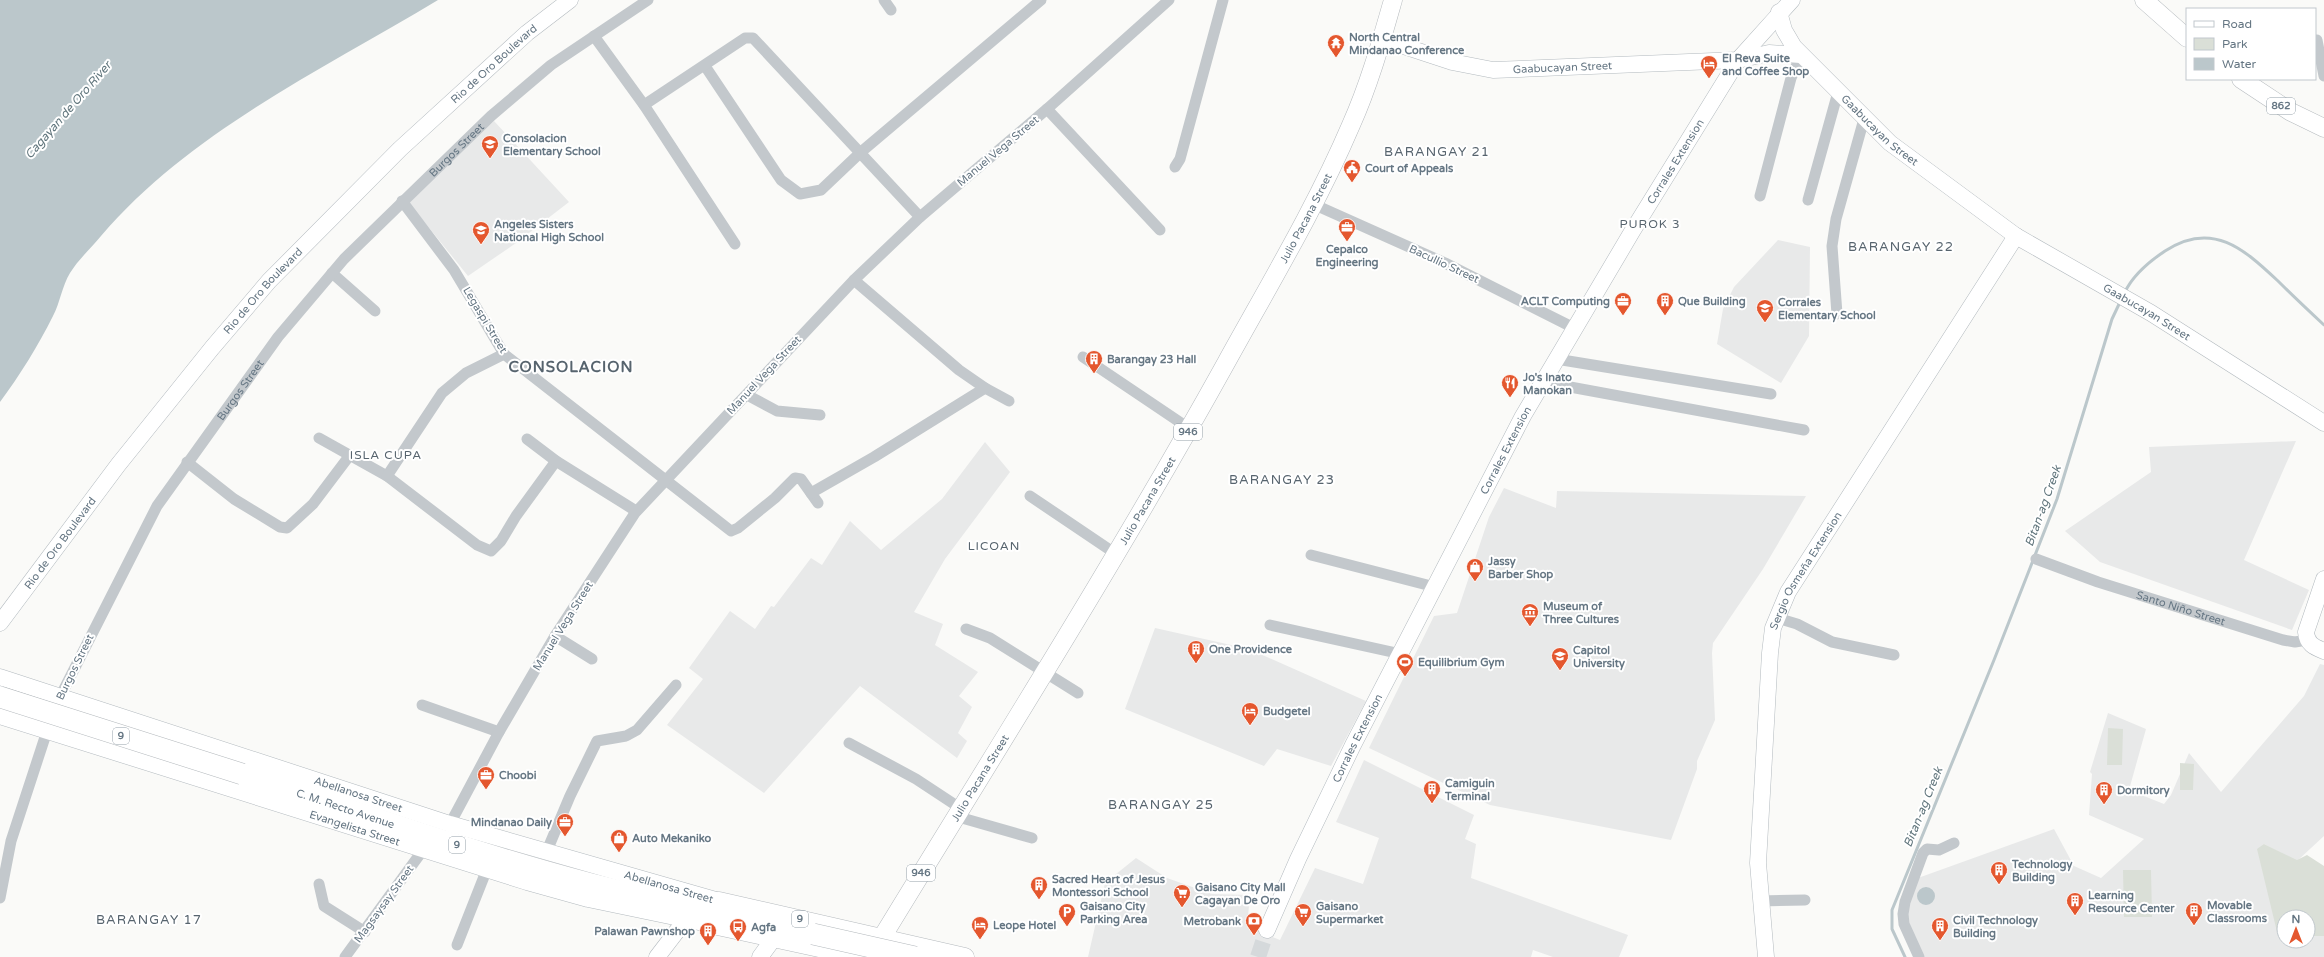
<svg xmlns="http://www.w3.org/2000/svg" width="2324" height="957" font-family="'Varela Round',sans-serif">
<style>
.built{fill:#e8e9e9}
.green{fill:#dadfd7}
.water{fill:#bbc7cb}
.lines{fill:none;stroke-linecap:round;stroke-linejoin:round}
.stream{stroke:#bbc7cb;stroke-width:3}
.secondary-tunnel{stroke:#d5d9db;stroke-width:16;stroke-dasharray:16 8;stroke-linecap:butt}
.secondary-casing{stroke:#b3babf;stroke-width:17}
.primary-casing{stroke:#b5babe;stroke-width:19}
.highway-casing{stroke:#b4b9bd;stroke-width:22}
.street{stroke:#c3c8cc;stroke-width:11}
.secondary{stroke:#fff;stroke-width:16}
.primary{stroke:#fff;stroke-width:18}
.highway{stroke:#fff;stroke-width:21}
.highway-bridge-casing{stroke:#b4b9bd;stroke-width:22;stroke-linecap:butt}
.highway-bridge{stroke:#fff;stroke-width:21}
.labels{text-anchor:middle;dominant-baseline:central;stroke-width:4;stroke-linejoin:round;paint-order:stroke}
.shield{fill:#fff;stroke:#939fa8;stroke-width:1}
.shield-label{font-size:10px;font-weight:bold;fill:#657683}
.poi-label{font-size:11px;font-weight:bold;fill:#657683;stroke:#fff;text-anchor:start}
.street-label{font-size:11px;fill:#657683;stroke:#fff}
.water-label{font-size:12px;font-style:italic;fill:#60757c;stroke:#fff}
.neighbourhood-label{font-size:12px;letter-spacing:1px;fill:#57646e;stroke:#fff}
.quarter-label{font-size:13px;letter-spacing:1px;fill:#57646e;stroke:#fff}
.district-label{font-size:15px;font-weight:bold;letter-spacing:1px;fill:#57646e;stroke:#fff}
</style>
<rect width="100%" height="100%" fill="#fafaf8"/>
<path class="built" d="M494 121 569 202 516 243 468 276 405 198Z
M1778 240 1810 247 1809 336 1781 383 1717 344 1723 309 1734 287Z
M2296 441 2244 560 2309 590 2292 630 2100 562 2065 531 2151 472 2149 447Z
M985 442 1010 472 945 559 914 612 943 624 935 645 978 672 959 696 972 707 958 733 967 741 957 758 860 686 764 793 667 725 703 679 689 668 730 611 755 629 771 606 774 607 811 558 822 565 850 521 881 550 942 499Z
M1504 488 1556 508 1557 491 1806 496 1763 569 1713 643 1712 653 1715 720 1697 761V769L1671 840 1490 805 1369 748 1434 616 1457 613 1489 517Z
M1155 628 1249 649 1366 701 1331 766 1277 749 1264 766 1125 709Z
M2320 664 2324 665V836L2297 861 2264 844 2278 936H2284V941H2308V936H2324V957H1922L1907 921 1905 903 1918 878 2054 829 2074 866 2101 878 2144 839 2089 815 2092 774 2090 772 2108 713 2146 729 2129 790 2164 804 2171 795 2189 753 2221 792 2304 696Z
M1364 760 1474 815 1465 839 1476 844 1471 878 1628 935 1619 957H1553L1533 950 1531 957H1088L1105 883 1136 858 1167 878 1212 894 1250 895 1247 927 1280 940 1315 868 1363 884 1379 838 1336 822Z"/>
<path class="green" d="M2108 728 2123 729 2122 765H2107Z
M2180 763 2194 764 2193 790H2180Z
M2264 844 2297 860 2307 855 2324 866V936H2308V917H2284V936H2278L2257 849Z
M2123 870H2151L2152 917H2124Z"/>
<path class="water" d="M0 0H438C322 70 191 131 101 236 91 248 78 260 70 273 62 286 60 303 53 316 38 346 20 375 0 402Z
M1917 896a9 9 0 1 1 18 0a9 9 0 1 1-18 0Z"/>
<g class="lines">
<path class="stream" d="M2125 292C2133 275 2150 261 2165 251 2212 220 2244 249 2278 281 2293 296 2309 311 2324 325
M1905 957 1892 929V910L1994 660 2057 499 2112 319 2121 300"/>
<path class="secondary-tunnel" d="M1258 957 1267 930"/>
<defs>
<g id="secondary">
<path id="s3" d="M1779 12 1784 30 1794 47 1890 143 2016 236 2151 313 2324 423"/>
<path id="s4" d="M1382 39 1452 62 1493 70 1738 60 1769 53 1801 55"/>
<path d="M2324 579 2306 632C2307 644 2314 647 2324 651"/>
<path id="s5" d="M0 623 118 465 212 348 269 281 400 149 527 33 570 0"/>
<path id="s6" d="M0 677 450 824 719 901"/>
<path id="s7" d="M0 716 527 882 588 899 713 925"/>
<path id="s8" d="M1267 930 1298 859 1353 745 1523 416 1633 230 1738 60 1792 0"/>
<path d="M657 957 690 914"/>
<path d="M760 957 774 938"/>
<path id="s9" d="M1766 957 1758 863 1770 653 1773 628 1788 592 2016 236"/>
</g>
<g id="primary">
<path d="M2144 0 2187 38"/>
<path d="M2241 79 2291 112 2324 128"/>
<path d="M694 908 719 901 965 957"/>
<path d="M694 908 713 925 861 957"/>
<path id="s10" d="M870 957C990 760 1114 565 1226 363 1269 285 1316 207 1351 125 1369 85 1381 42 1393 0"/>
</g>
<g id="highway">
<path id="s11" d="M242 774C358 812 473 853 591 884 665 903 739 918 813 934"/>
</g>
</defs>
<use href="#secondary" class="secondary-casing"/>
<use href="#primary" class="primary-casing"/>
<use href="#highway" class="highway-casing"/>
<g class="street">
<path d="M884 0 891 10"/>
<path d="M594 36 644 105 735 244"/>
<path d="M2317 40 2324 76"/>
<path d="M705 66 781 180 800 194 821 190 861 152 1041 0"/>
<path d="M644 105 745 38H753L920 217"/>
<path d="M1047 109 1160 230"/>
<path d="M1175 167 1180 159 1223 0"/>
<path d="M1760 196 1791 78 1801 55"/>
<path d="M1808 200 1838 92"/>
<path d="M402 201 454 270 504 354 731 531 738 528 775 498 795 478 801 479 818 503"/>
<path d="M1313 204 1445 263 1574 328"/>
<path d="M332 273 375 311"/>
<path d="M854 280 959 370 985 388 1009 401"/>
<path d="M1837 314 1832 246 1836 219 1864 119"/>
<path d="M1083 357 1190 429"/>
<path d="M1556 359 1771 394"/>
<path d="M1543 382 1804 430"/>
<path d="M747 395 777 411 820 415"/>
<path d="M319 438 387 476 477 545 491 551 501 541 516 516 556 461"/>
<path d="M527 439 556 461 636 511"/>
<path d="M187 462 234 499 280 527 287 528 313 504 350 455"/>
<path d="M387 476 442 393 466 373 504 354"/>
<path d="M811 493 874 457 985 388"/>
<path d="M1030 496 1116 554"/>
<path d="M1311 555 1435 587"/>
<path id="s1" d="M2036 559 2098 582 2283 640 2295 642 2307 640"/>
<path d="M1777 618 1797 624 1832 642 1894 655"/>
<path d="M1270 625 1401 654"/>
<path d="M966 629 990 638 1078 693"/>
<path d="M555 636 592 659"/>
<path id="s2" d="M60 697 157 506 278 337 344 259 491 116 551 65 648 0"/>
<path d="M422 705 499 732"/>
<path d="M849 743 916 779 960 808"/>
<path d="M955 816 1032 838"/>
<path d="M450 824 499 732 555 636 635 513 854 280 920 217 1047 109 1169 0"/>
<path d="M546 853 570 796 597 741 626 736 637 730 676 685"/>
<path d="M319 884 324 906 365 932"/>
<path d="M0 898 11 841 47 731"/>
<path d="M1760 901 1805 900"/>
<path d="M457 945 487 869"/>
<path d="M345 957 423 850"/>
<path d="M1919 957 1904 924 1903 914 1905 902 1923 853 1927 849 1939 850 1954 843"/>
</g>
<use href="#secondary" class="secondary"/>
<use href="#primary" class="primary"/>
<use href="#highway" class="highway"/>
<defs>
<path id="highway-bridge" d="M0 697 242 774
M813 934 915 957"/>
</defs>
<use href="#highway-bridge" class="highway-bridge-casing"/>
<use href="#highway-bridge" class="highway-bridge"/>
</g>
<defs>
<symbol id="temple-pin" viewBox="-11 -11 22 30"><path d="M0 17L-7.5 6A9.5 9.5 0 1 1 7.5 6Z" fill="#e4572e" stroke="#fff"/><path d="M0-6L5-2H3V0L6.5 2.5H4V6H1.5V3h-3V6H-4V2.5H-6.5L-3 0V-2H-5Z" fill="#fff"/></symbol>
<symbol id="hotel-pin" viewBox="-11 -11 22 30"><path d="M0 17L-7.5 6A9.5 9.5 0 1 1 7.5 6Z" fill="#e4572e" stroke="#fff"/><path d="M-6-4.5h1.5V1H6V5H4.5V3h-9V5H-6ZM-4 0a1.8 1.8 0 1 1 3.6 0ZM.5 0V-2.5h3Q6-2.5 6 0Z" fill="#fff"/></symbol>
<symbol id="school-pin" viewBox="-11 -11 22 30"><path d="M0 17L-7.5 6A9.5 9.5 0 1 1 7.5 6Z" fill="#e4572e" stroke="#fff"/><path d="M0-5L7-2L0 1L-7-2ZM-4 1L0 2.5L4 1V4Q0 6-4 4Z" fill="#fff"/></symbol>
<symbol id="civic-pin" viewBox="-11 -11 22 30"><path d="M0 17L-7.5 6A9.5 9.5 0 1 1 7.5 6Z" fill="#e4572e" stroke="#fff"/><path d="M-.6-6.5H3V-4.5H.6V-3L4-1V1h2V6H-6V1h2V-1L-.6-3ZM-1.2 2.5V6h2.4V2.5Z" fill="#fff"/></symbol>
<symbol id="office-pin" viewBox="-11 -11 22 30"><path d="M0 17L-7.5 6A9.5 9.5 0 1 1 7.5 6Z" fill="#e4572e" stroke="#fff"/><path d="M-6-3h4V-5.5h4V-3h4V5H-6ZM-1-4.5V-3h2v-1.5ZM-6 0V1H6V0Z" fill="#fff"/></symbol>
<symbol id="building-pin" viewBox="-11 -11 22 30"><path d="M0 17L-7.5 6A9.5 9.5 0 1 1 7.5 6Z" fill="#e4572e" stroke="#fff"/><path d="M-4-6H4V6H1V3H-1V6H-4ZM-2.5-4.3h1.7v1.8h-1.7ZM.8-4.3h1.7v1.8H.8ZM-2.5-1h1.7V.8h-1.7ZM.8-1h1.7V.8H.8Z" fill="#fff"/></symbol>
<symbol id="restaurant-pin" viewBox="-11 -11 22 30"><path d="M0 17L-7.5 6A9.5 9.5 0 1 1 7.5 6Z" fill="#e4572e" stroke="#fff"/><path d="M-5-6h1v4h1v-4h1v4h1v-4h1v5L-1.5 .5V6h-2V.5L-5-1ZM5-6V6H3V1.5H1.5Q1.5-4 5-6Z" fill="#fff"/></symbol>
<symbol id="shop-pin" viewBox="-11 -11 22 30"><path d="M0 17L-7.5 6A9.5 9.5 0 1 1 7.5 6Z" fill="#e4572e" stroke="#fff"/><path d="M-5-2.5h2.3a2.7 3.5 0 0 1 5.4 0H5L5.5 6h-11ZM-1.5-2.5h3a1.5 2.3 0 0 0-3 0Z" fill="#fff"/></symbol>
<symbol id="museum-pin" viewBox="-11 -11 22 30"><path d="M0 17L-7.5 6A9.5 9.5 0 1 1 7.5 6Z" fill="#e4572e" stroke="#fff"/><path d="M0-6L6-3V-2H-6V-3ZM-5-1h2V3h-2ZM-1-1h2V3h-2ZM3-1h2V3H3ZM-6 4H6V6H-6Z" fill="#fff"/></symbol>
<symbol id="university-pin" viewBox="-11 -11 22 30"><path d="M0 17L-7.5 6A9.5 9.5 0 1 1 7.5 6Z" fill="#e4572e" stroke="#fff"/><path d="M0-5L7-2L0 1L-7-2ZM-4 1L0 2.5L4 1V4Q0 6-4 4Z" fill="#fff"/></symbol>
<symbol id="stadium-pin" viewBox="-11 -11 22 30"><path d="M0 17L-7.5 6A9.5 9.5 0 1 1 7.5 6Z" fill="#e4572e" stroke="#fff"/><path d="M0-5a6.5 5 0 1 0 0 10a6.5 5 0 1 0 0-10ZM-3.5-1.8h7v3.6h-7Z" fill="#fff"/></symbol>
<symbol id="supermarket-pin" viewBox="-11 -11 22 30"><path d="M0 17L-7.5 6A9.5 9.5 0 1 1 7.5 6Z" fill="#e4572e" stroke="#fff"/><path d="M-6-5.5h2.5l.6 2H6L4.5 2H-2.5L-4.4-4H-6ZM-1.5 3.2a1.3 1.3 0 1 0 .1 0ZM3 3.2a1.3 1.3 0 1 0 .1 0Z" fill="#fff"/></symbol>
<symbol id="parking-pin" viewBox="-11 -11 22 30"><path d="M0 17L-7.5 6A9.5 9.5 0 1 1 7.5 6Z" fill="#e4572e" stroke="#fff"/><path d="M-3.5-5.5H1a3.5 3.5 0 0 1 0 7H-1V5.5H-3.5ZM-1-3.4V-.6H.8a1.4 1.4 0 0 0 0-2.8Z" fill="#fff"/></symbol>
<symbol id="bank-pin" viewBox="-11 -11 22 30"><path d="M0 17L-7.5 6A9.5 9.5 0 1 1 7.5 6Z" fill="#e4572e" stroke="#fff"/><path d="M-6-4H6V4H-6ZM0-2.3a2.3 2.3 0 1 0 0 4.6a2.3 2.3 0 1 0 0-4.6Z" fill="#fff"/></symbol>
<symbol id="bus-pin" viewBox="-11 -11 22 30"><path d="M0 17L-7.5 6A9.5 9.5 0 1 1 7.5 6Z" fill="#e4572e" stroke="#fff"/><path d="M-5-6H5V4H4V6H2V4H-2V6H-4V4H-5ZM-3.5-4V0h7V-4ZM-3.5 1.2v1.5H-2V1.2ZM2 1.2v1.5H3.5V1.2Z" fill="#fff"/></symbol>
</defs>
<g fill-rule="evenodd">
<use href="#temple-pin" x="1326" y="33" width="20" height="27"/>
<use href="#hotel-pin" x="1699" y="54" width="20" height="27"/>
<use href="#school-pin" x="480" y="134" width="20" height="27"/>
<use href="#civic-pin" x="1342" y="158" width="20" height="27"/>
<use href="#office-pin" x="1337" y="217" width="20" height="27"/>
<use href="#school-pin" x="471" y="220" width="20" height="27"/>
<use href="#office-pin" x="1613" y="291" width="20" height="27"/>
<use href="#building-pin" x="1655" y="291" width="20" height="27"/>
<use href="#school-pin" x="1755" y="298" width="20" height="27"/>
<use href="#building-pin" x="1084" y="349" width="20" height="27"/>
<use href="#restaurant-pin" x="1500" y="373" width="20" height="27"/>
<use href="#shop-pin" x="1465" y="557" width="20" height="27"/>
<use href="#museum-pin" x="1520" y="602" width="20" height="27"/>
<use href="#building-pin" x="1186" y="639" width="20" height="27"/>
<use href="#university-pin" x="1550" y="646" width="20" height="27"/>
<use href="#stadium-pin" x="1395" y="652" width="20" height="27"/>
<use href="#hotel-pin" x="1240" y="701" width="20" height="27"/>
<use href="#office-pin" x="476" y="765" width="20" height="27"/>
<use href="#building-pin" x="1422" y="779" width="20" height="27"/>
<use href="#building-pin" x="2094" y="780" width="20" height="27"/>
<use href="#office-pin" x="555" y="812" width="20" height="27"/>
<use href="#shop-pin" x="609" y="828" width="20" height="27"/>
<use href="#building-pin" x="1989" y="860" width="20" height="27"/>
<use href="#building-pin" x="1029" y="875" width="20" height="27"/>
<use href="#supermarket-pin" x="1172" y="883" width="20" height="27"/>
<use href="#building-pin" x="2065" y="891" width="20" height="27"/>
<use href="#building-pin" x="2184" y="901" width="20" height="27"/>
<use href="#parking-pin" x="1057" y="902" width="20" height="27"/>
<use href="#supermarket-pin" x="1293" y="902" width="20" height="27"/>
<use href="#bank-pin" x="1244" y="911" width="20" height="27"/>
<use href="#hotel-pin" x="970" y="915" width="20" height="27"/>
<use href="#building-pin" x="1930" y="916" width="20" height="27"/>
<use href="#bus-pin" x="728" y="917" width="20" height="27"/>
<use href="#building-pin" x="698" y="921" width="20" height="27"/>
</g>
<g class="labels">
<g class="shield">
<rect x="2267" y="98" width="28" height="16" rx="3"/>
<rect x="1174" y="424" width="28" height="16" rx="3"/>
<rect x="113" y="728" width="16" height="16" rx="3"/>
<rect x="449" y="837" width="16" height="16" rx="3"/>
<rect x="907" y="865" width="28" height="16" rx="3"/>
<rect x="792" y="911" width="16" height="16" rx="3"/>
</g>
<g class="shield-label">
<text x="2281" y="106">862</text>
<text x="1188" y="432">946</text>
<text x="121" y="736">9</text>
<text x="457" y="845">9</text>
<text x="921" y="873">946</text>
<text x="800" y="919">9</text>
</g>
<g class="poi-label">
<text x="1349" y="37">North Central<tspan x="1349" dy="13">Mindanao Conference</tspan></text>
<text x="1722" y="58">El Reva Suite<tspan x="1722" dy="13">and Coffee Shop</tspan></text>
<text x="503" y="138">Consolacion<tspan x="503" dy="13">Elementary School</tspan></text>
<text x="1365" y="168">Court of Appeals</text>
<text x="494" y="224">Angeles Sisters<tspan x="494" dy="13">National High School</tspan></text>
<text x="1347" y="249" text-anchor="middle">Cepalco<tspan x="1347" dy="13">Engineering</tspan></text>
<text x="1610" y="301" text-anchor="end">ACLT Computing</text>
<text x="1678" y="301">Que Building</text>
<text x="1778" y="302">Corrales<tspan x="1778" dy="13">Elementary School</tspan></text>
<text x="1107" y="359">Barangay 23 Hall</text>
<text x="1523" y="377">Jo's Inato<tspan x="1523" dy="13">Manokan</tspan></text>
<text x="1488" y="561">Jassy<tspan x="1488" dy="13">Barber Shop</tspan></text>
<text x="1543" y="606">Museum of<tspan x="1543" dy="13">Three Cultures</tspan></text>
<text x="1209" y="649">One Providence</text>
<text x="1573" y="650">Capitol<tspan x="1573" dy="13">University</tspan></text>
<text x="1418" y="662">Equilibrium Gym</text>
<text x="1263" y="711">Budgetel</text>
<text x="499" y="775">Choobi</text>
<text x="1445" y="783">Camiguin<tspan x="1445" dy="13">Terminal</tspan></text>
<text x="2117" y="790">Dormitory</text>
<text x="552" y="822" text-anchor="end">Mindanao Daily</text>
<text x="632" y="838">Auto Mekaniko</text>
<text x="2012" y="864">Technology<tspan x="2012" dy="13">Building</tspan></text>
<text x="1052" y="879">Sacred Heart of Jesus<tspan x="1052" dy="13">Montessori School</tspan></text>
<text x="1195" y="887">Gaisano City Mall<tspan x="1195" dy="13">Cagayan De Oro</tspan></text>
<text x="2088" y="895">Learning<tspan x="2088" dy="13">Resource Center</tspan></text>
<text x="2207" y="905">Movable<tspan x="2207" dy="13">Classrooms</tspan></text>
<text x="1080" y="906">Gaisano City<tspan x="1080" dy="13">Parking Area</tspan></text>
<text x="1316" y="906">Gaisano<tspan x="1316" dy="13">Supermarket</tspan></text>
<text x="1953" y="920">Civil Technology<tspan x="1953" dy="13">Building</tspan></text>
<text x="1241" y="921" text-anchor="end">Metrobank</text>
<text x="993" y="925">Leope Hotel</text>
<text x="751" y="927">Agfa</text>
<text x="695" y="931" text-anchor="end">Palawan Pawnshop</text>
</g>
<g class="street-label">
<text stroke="none"><textPath href="#s5" startOffset="748">Rio de Oro Boulevard</textPath></text>
<text stroke="none"><textPath href="#s4" startOffset="185">Gaabucayan Street</textPath></text>
<text stroke="none"><textPath href="#s3" startOffset="158">Gaabucayan Street</textPath></text>
<text stroke="none"><textPath href="#s2" startOffset="681">Burgos Street</textPath></text>
<text transform="translate(998 151) rotate(-40)">Manuel Vega Street</text>
<text stroke="none"><textPath href="#s8" startOffset="871">Corrales Extension</textPath></text>
<text stroke="none"><textPath href="#s10" startOffset="858">Julio Pacana Street</textPath></text>
<text transform="translate(1444 264) rotate(25)">Bacullio Street</text>
<text stroke="none"><textPath href="#s5" startOffset="424">Rio de Oro Boulevard</textPath></text>
<text stroke="none"><textPath href="#s3" startOffset="482">Gaabucayan Street</textPath></text>
<text transform="translate(485 320) rotate(59)">Legaspi Street</text>
<text transform="translate(764 375) rotate(-47)">Manuel Vega Street</text>
<text stroke="none"><textPath href="#s2" startOffset="357">Burgos Street</textPath></text>
<text stroke="none"><textPath href="#s8" startOffset="536">Corrales Extension</textPath></text>
<text stroke="none"><textPath href="#s10" startOffset="534">Julio Pacana Street</textPath></text>
<text stroke="none"><textPath href="#s5" startOffset="100">Rio de Oro Boulevard</textPath></text>
<text stroke="none"><textPath href="#s9" startOffset="396">Sergio Osmeña Extension</textPath></text>
<text stroke="none"><textPath href="#s1" startOffset="153">Santo Niño Street</textPath></text>
<text transform="translate(563 626) rotate(-58)">Manuel Vega Street</text>
<text transform="translate(75 667) rotate(-64)">Burgos Street</text>
<text stroke="none"><textPath href="#s8" startOffset="212">Corrales Extension</textPath></text>
<text stroke="none"><textPath href="#s10" startOffset="210">Julio Pacana Street</textPath></text>
<text stroke="none"><textPath href="#s6" startOffset="377">Abellanosa Street</textPath></text>
<text stroke="none"><textPath href="#s11" startOffset="109">C. M. Recto Avenue</textPath></text>
<text stroke="none"><textPath href="#s7" startOffset="372">Evangelista Street</textPath></text>
<text stroke="none"><textPath href="#s6" startOffset="701">Abellanosa Street</textPath></text>
<text transform="translate(384 904) rotate(-54)">Magsaysay Street</text>
</g>
<g class="water-label">
<text transform="translate(68 110) rotate(-49)">Cagayan de Oro River</text>
<text transform="translate(2043 506) rotate(-70)">Bitan-ag Creek</text>
<text transform="translate(1923 807) rotate(-68)">Bitan-ag Creek</text>
</g>
<g class="neighbourhood-label">
<text x="1650" y="224">PUROK 3</text>
<text x="386" y="455">ISLA CUPA</text>
<text x="994" y="546">LICOAN</text>
</g>
<g class="quarter-label">
<text x="1437" y="152">BARANGAY 21</text>
<text x="1901" y="247">BARANGAY 22</text>
<text x="1282" y="480">BARANGAY 23</text>
<text x="1161" y="805">BARANGAY 25</text>
<text x="149" y="920">BARANGAY 17</text>
</g>
<g class="district-label">
<text x="571" y="367">CONSOLACION</text>
</g>
</g>
<rect x="2186" y="8" width="130" height="72" fill="#ffffff" stroke="#c1c8cd"/>
<rect x="2194" y="21" width="20" height="6" fill="#ffffff" stroke="#c1c8cd"/>
<text x="2222" y="28" font-size="12" fill="#657683">Road</text>
<rect x="2194" y="38" width="20" height="12" fill="#dadfd7" stroke="#c1c8cd"/>
<text x="2222" y="48" font-size="12" fill="#657683">Park</text>
<rect x="2194" y="58" width="20" height="12" fill="#bbc7cb" stroke="#c1c8cd"/>
<text x="2222" y="68" font-size="12" fill="#657683">Water</text>
<g transform="translate(2296 929)"><circle r="19" fill="#ffffff" stroke="#c1c8cd"/>
<path d="M0-3L7 15L0 10L-7 15Z" fill="#e4572e"/>
<text y="-6" font-size="11" font-weight="bold" text-anchor="middle" fill="#657683">N</text>
</g>
</svg>
